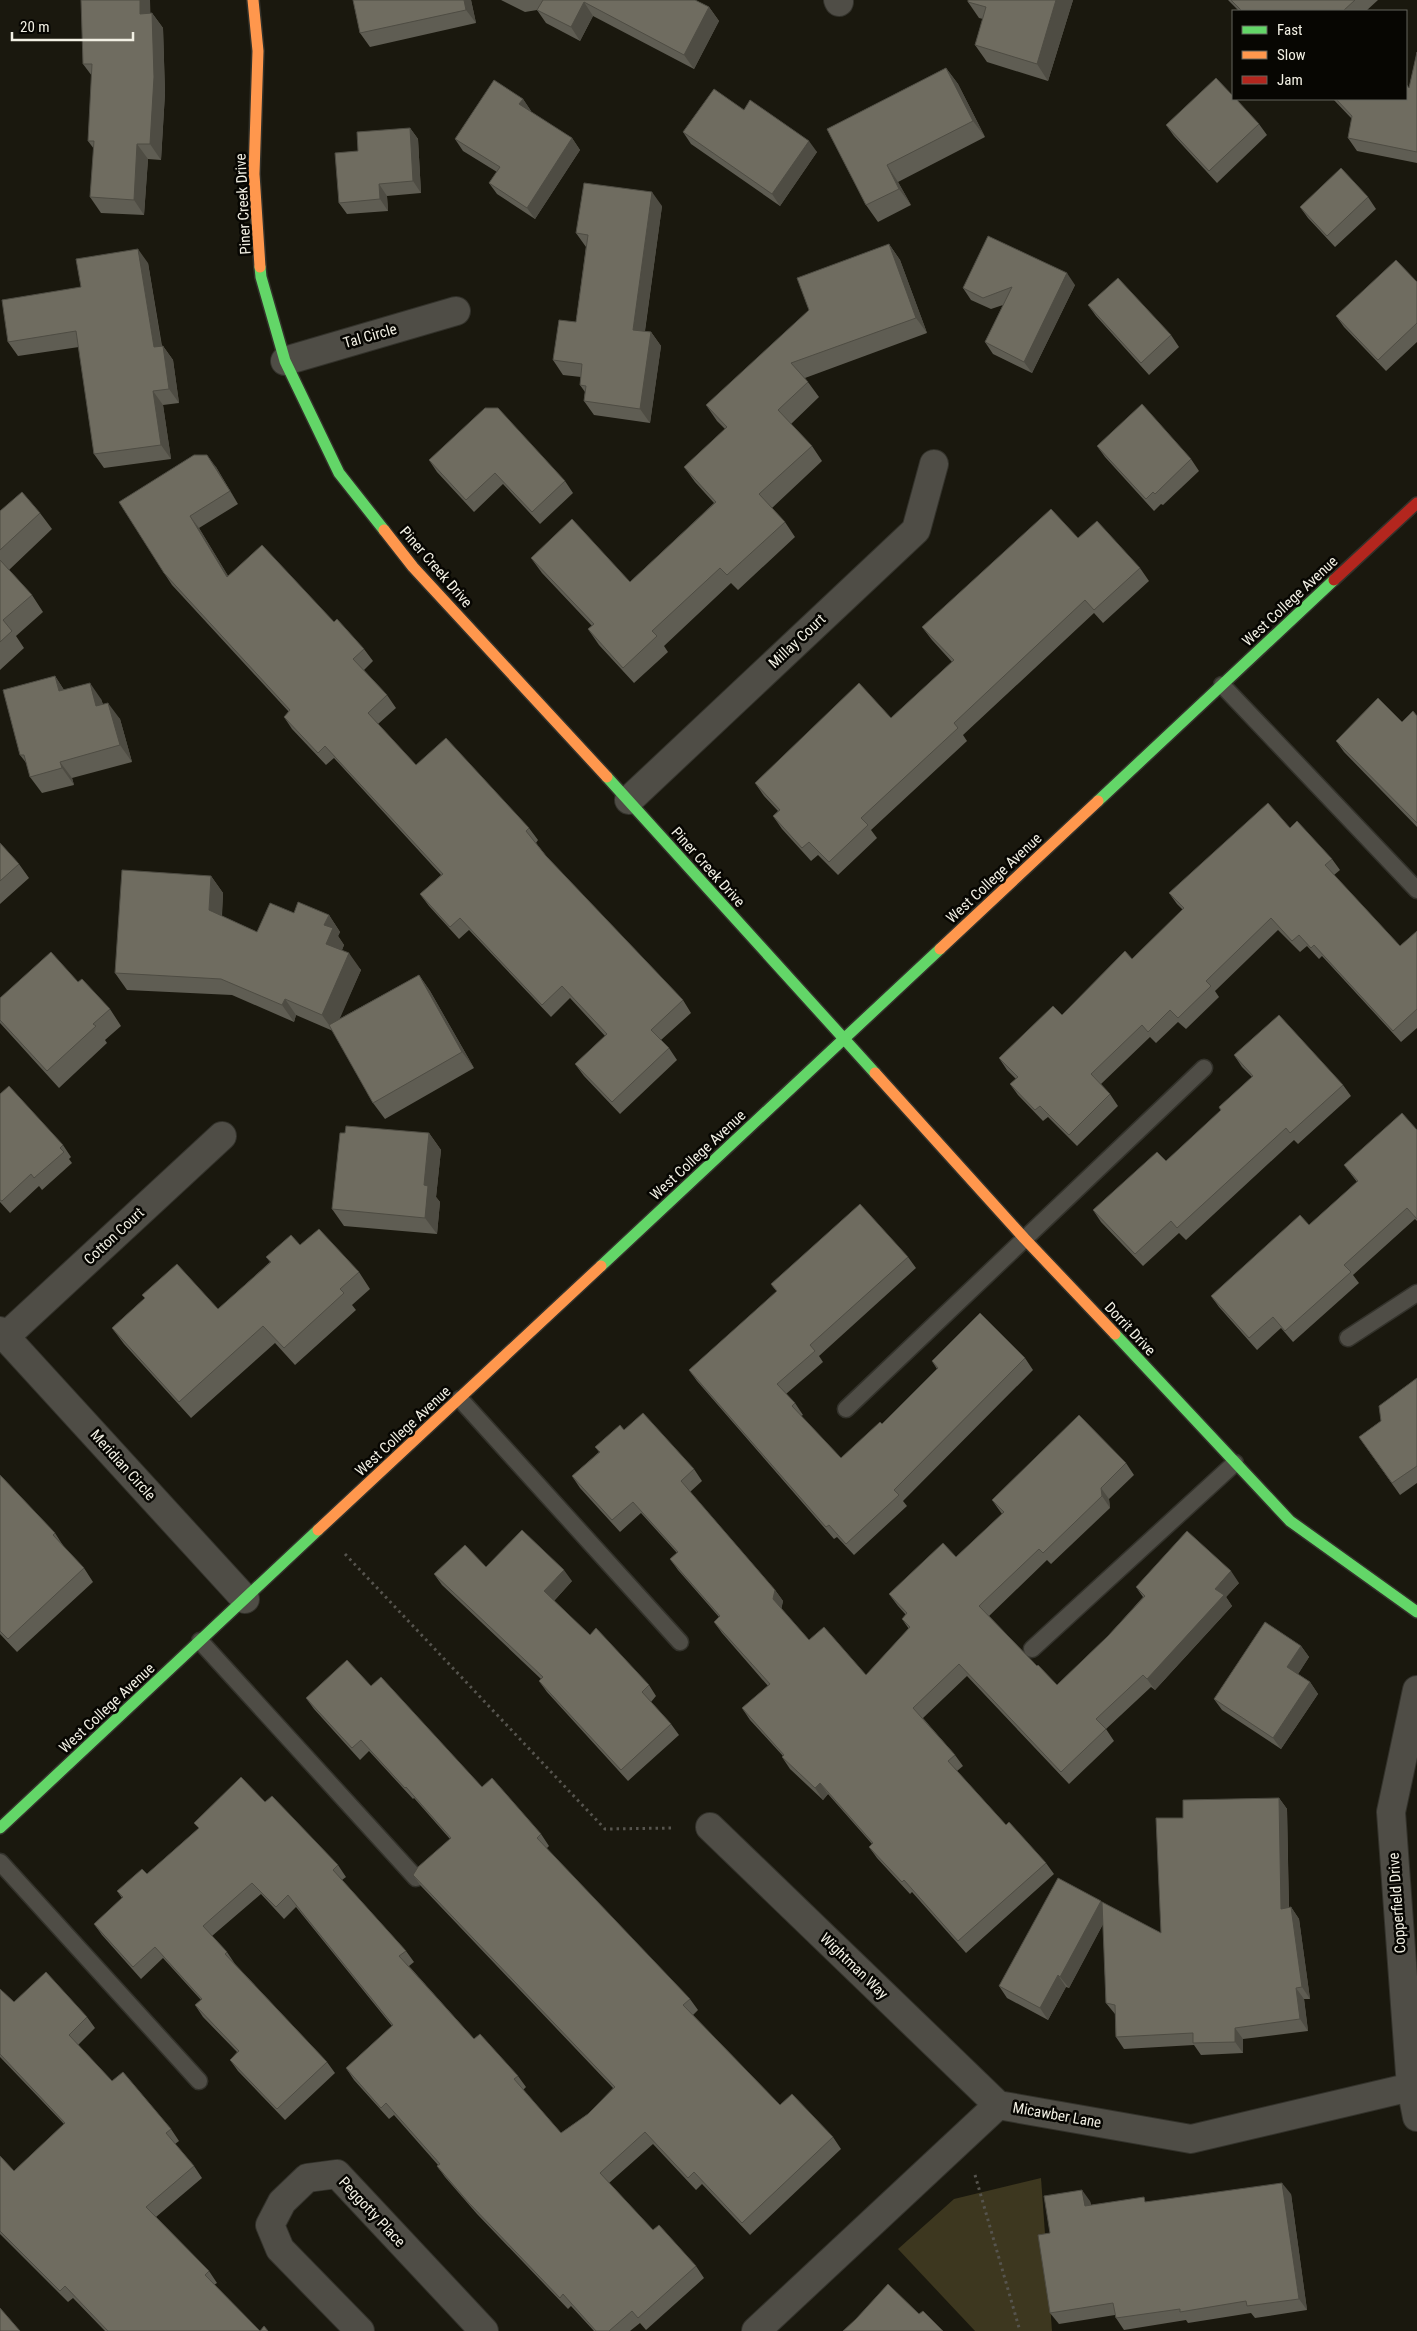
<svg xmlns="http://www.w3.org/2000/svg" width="1417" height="2331" font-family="'Roboto Condensed',sans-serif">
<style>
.green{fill:#3d371f}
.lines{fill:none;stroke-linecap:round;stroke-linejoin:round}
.lane-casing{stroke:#33322b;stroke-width:19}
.street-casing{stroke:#33322b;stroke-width:30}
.fast-casing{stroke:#33322b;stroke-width:14}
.slow-casing{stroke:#33322b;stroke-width:14}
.jam-casing{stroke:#33322b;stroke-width:14}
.path{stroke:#56544e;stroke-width:3;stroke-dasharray:2.5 4;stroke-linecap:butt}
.lane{stroke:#4f4d46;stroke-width:16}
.street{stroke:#4f4d46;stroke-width:28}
.fast{stroke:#63d668;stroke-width:11}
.slow{stroke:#ff974d;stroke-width:11}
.jam{stroke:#b3261e;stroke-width:11}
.wall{fill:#5f5d53}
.shaded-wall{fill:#4e4c43}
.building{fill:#6f6c60;stroke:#4e4c43}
.labels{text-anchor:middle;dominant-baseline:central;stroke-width:5;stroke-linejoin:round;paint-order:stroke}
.street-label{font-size:15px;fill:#f2f0e4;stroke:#070602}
</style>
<rect width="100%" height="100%" fill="#1a180e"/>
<path class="green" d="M1041 2178 1052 2331H975L898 2249 954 2199Z"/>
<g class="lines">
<defs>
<path id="lane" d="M1222 685 1417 890
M1348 1338 1417 1293
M460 1399 680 1642
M846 1409 1204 1068
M200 1641 416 1878
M1032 1649 1235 1463
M0 1862 199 2081"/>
<path id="street" d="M838 0 839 2
M285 361 456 311
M629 800 916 530 934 464
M0 1331 245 1599
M5 1337 222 1136
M1417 1690 1391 1812 1411 2087 1417 2117
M710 1827 998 2105
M360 2331 280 2249 270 2225 282 2202 307 2178 337 2174 484 2331
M756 2331 998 2105 1191 2139 1411 2087"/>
<path id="fast" d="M260 267 261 277 285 361 339 473 384 530
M607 777 875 1073
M1098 801 1334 580
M601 1266 940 949
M1115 1334 1290 1521 1417 1612
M0 1828 318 1530"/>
<path id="slow" d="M253 0 258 51 254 174 260 267
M384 530 413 567 607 777
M940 949 1098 801
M875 1073 1024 1238 1115 1334
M318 1530 601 1266"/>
<path id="jam" d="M1334 580 1417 503"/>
</defs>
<use href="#lane" class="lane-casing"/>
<use href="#street" class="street-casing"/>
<use href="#fast" class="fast-casing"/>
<use href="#slow" class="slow-casing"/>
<use href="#jam" class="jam-casing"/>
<path class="path" d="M345 1554 605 1829 675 1828
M975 2175 1020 2331"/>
<use href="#lane" class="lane"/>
<use href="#street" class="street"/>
<use href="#fast" class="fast"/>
<use href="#slow" class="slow"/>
<use href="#jam" class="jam"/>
</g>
<path class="wall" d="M353 0H471L476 23 370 47 360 33Z
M501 0H695L709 7 719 21 694 69 593 16 580 41 546 23 537 10 525 12Z
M968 0H1073L1048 81 987 62 975 45 983 19 979 18 968 2Z
M1228 0H1378L1366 11H1239Z
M151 13H152L163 28 165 93 161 160 148 159 144 215 101 213 90 197 94 149 88 141 92 76 83 64Z
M1417 52V163L1357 151 1348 138 1352 119 1333 99H1406L1409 88Z
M946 68 958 84 985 137 898 182 911 205 878 222 866 205 827 129Z
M523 99 531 111 530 112 572 138 580 150 535 219 497 194 489 183 497 172 463 151 455 139Z
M744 110 817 152 780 206 691 144 683 132Z
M1259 124 1267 135 1217 183 1174 136 1166 125Z
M410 128 418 139 421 193 387 196 388 211 347 214 339 203 358 151Z
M1368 197 1376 209 1335 247 1308 218 1300 207Z
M662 206 645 331 651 332 661 346 650 423 594 415 584 401 585 392 580 385 581 377 563 375 553 360 576 322 586 247 576 233Z
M889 244 900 260 927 333 805 378 819 397 791 424 812 446 822 461 772 508 785 522 795 537 738 590 731 583 664 646 668 652 634 683 599 645 588 629 592 626 542 573 531 558 630 582 714 503 695 482 684 467 725 429 717 421 706 405Z
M148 263 162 346H163L173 360 179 403 163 405 171 459 104 468 94 454 79 347 18 356 8 342 81 287Z
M1417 282V342L1386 371 1344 327 1336 316Z
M1075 285 1032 373 993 354 985 342 1003 305 991 309 971 300 963 288Z
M1088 305 1171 335 1179 347 1149 375 1096 316Z
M1097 446 1191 459 1199 471 1163 505 1161 504 1154 511 1105 457Z
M194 455 216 467 238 504 199 528 228 576 334 622 364 649 373 661 364 670 387 695 396 708 378 724 416 765 529 828 538 840 536 843 546 856 683 1000 691 1013 661 1040 669 1048 677 1060 620 1114 584 1076 575 1064 605 1036 570 998 551 1017 469 930 459 939 429 906 420 894 441 875 334 758 326 765 292 729 284 717 289 712 172 585 164 573Z
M429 460 565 481 573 493 540 524 503 484 474 512 437 472Z
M0 511 40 513 52 529 9 570 32 595 43 612 16 636 24 648 0 670Z
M1078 538 1140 568 1149 581 1103 623 1094 613 963 735 967 741 871 830 877 838 838 875 818 855 811 861 782 829 773 816 778 811 764 796 755 783 891 718 952 662 932 640 922 627Z
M55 676 64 690 101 699 103 704 120 719 132 762 72 778 74 785 42 793 30 777 27 764 20 755Z
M1417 716V827L1344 752 1336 741 1402 722Z
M1290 828 1332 859 1340 870 1334 875 1400 946 1417 931V1028L1401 1042 1322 956 1319 959 1307 946 1300 952 1278 930 1215 991 1219 997 1186 1029 1178 1022 1156 1043 1150 1037 1101 1084 1110 1094 1118 1106 1077 1146 1048 1117 1043 1121 1018 1095 1010 1084 1016 1079 1007 1070 999 1058 1062 1015 1132 959 1183 910 1177 904 1169 893Z
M0 843 19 864 29 878 0 904Z
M211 876 223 893 222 916 257 932 294 913 329 915 340 932 338 936 344 945 342 950 361 970 339 1019 419 975 430 991 474 1068 385 1119 373 1103 333 1031 296 1015 294 1022 232 995 127 990 115 973Z
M78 982 110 1009 121 1026 105 1040 107 1043 59 1088 0 1023V998Z
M1234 1055 1343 1085 1351 1096 1298 1144 1294 1140 1186 1240 1179 1233 1143 1266 1101 1222 1093 1210 1166 1161 1221 1111 1219 1107 1252 1077 1242 1067Z
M0 1094 63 1145 71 1157 69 1159 72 1163 42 1190 39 1186 10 1213 0 1202Z
M1417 1130V1221L1415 1219 1353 1275 1359 1283 1293 1342 1281 1328 1257 1350 1219 1307 1211 1296 1309 1225 1357 1182 1344 1165Z
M345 1133H429L441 1150 436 1197 440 1202 437 1234 344 1226 332 1209Z
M300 1245 359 1272 370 1289 352 1305 356 1310 295 1365 275 1343 191 1418 124 1344 112 1328 145 1298 142 1295 218 1309 270 1262 266 1257Z
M908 1257 916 1268 819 1356 823 1362 786 1394 795 1403 803 1415 801 1416 841 1458 882 1424 937 1369 932 1361 1025 1358 1033 1370 903 1501 907 1506 854 1555 837 1537 834 1539 697 1381 689 1370 777 1292 771 1284Z
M1417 1378V1483L1400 1495 1359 1437 1381 1421Z
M624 1430 694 1469 702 1481 690 1492 775 1590 783 1601 781 1609 809 1640 866 1675 909 1629 902 1619 906 1615 898 1606 889 1594 956 1557 1002 1514 992 1500 1126 1463 1134 1475 1109 1499 1110 1508 1051 1564 1047 1560 989 1616 1037 1666 1057 1685 1108 1636 1143 1597 1136 1587 1239 1583 1226 1597 1232 1606 1155 1690 1151 1687 1106 1729 1114 1741 1069 1784 967 1676 923 1718 955 1755 963 1766 957 1771 1006 1825 1046 1863 1054 1874 966 1953 912 1892 910 1894 877 1858 869 1847 872 1844 828 1794 823 1800 790 1769 782 1757 783 1756 750 1720 742 1708 768 1686 722 1633 714 1622 719 1617 678 1570 670 1559 677 1553 641 1513 620 1532 580 1488 572 1476 599 1452 595 1447Z
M0 1475 55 1533 64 1547 84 1568 93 1582 17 1652 0 1634Z
M486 1567 572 1581 554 1601 590 1635 649 1685 656 1696 651 1702 671 1724 679 1735 628 1781 547 1692 539 1681 541 1679 442 1585 434 1574Z
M1301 1646 1309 1657 1298 1674 1310 1682 1318 1694 1281 1749 1222 1710 1214 1699Z
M371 1686 482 1787 541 1834 549 1846 546 1849 690 1999 698 2010 693 2015 780 2105 833 2137 841 2149 750 2235 702 2184 696 2190 653 2144 609 2183 653 2230 696 2266 704 2278 646 2330 640 2323 630 2331H594L571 2306 568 2309 477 2214 445 2177 437 2166 438 2165 394 2115 389 2119 354 2080 346 2068 392 2026 296 1907 284 1919 261 1894 212 1936 227 1952 235 1964 327 2062 335 2073 285 2120 238 2071 230 2060 237 2052 203 2017 195 2005 201 2000 163 1958 141 1979 102 1935 94 1924 122 1898 117 1891 147 1874 199 1828 194 1823 265 1802 338 1865 346 1877 342 1880 406 1951 414 1962 409 1966 474 2039 518 2076 526 2087 523 2090 561 2133 588 2114 613 2088 421 1886 413 1875 450 1839 414 1798 413 1799 369 1751 360 1760 314 1709 306 1698Z
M1279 1798 1287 1809 1289 1908 1291 1907 1299 1919 1310 1999H1304L1308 2031 1243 2039V2053L1201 2055 1194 2045 1124 2049 1116 2037 1115 2014 1106 2003 1103 1924 1069 1988 1066 1987 1048 2020 1007 1998 999 1986 1101 1901 1102 1903 1161 1933 1183 1818Z
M0 1989 14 2002 87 2017 95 2028 78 2045 112 2081 171 2129 179 2141 175 2144 194 2166 202 2178 156 2217 209 2271 217 2283 214 2285 260 2331H268H105L73 2298 68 2302 0 2234V2156L14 2171 64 2124 0 2057Z
M1291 2194 1307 2310 1255 2318 1251 2313 1188 2323 1186 2320 1124 2330 1116 2318 1115 2315 1059 2324 1050 2313V2233L1090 2201 1091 2205Z"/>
<path class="shaded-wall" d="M140 0H150L151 29 140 14Z
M464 0H471L476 23 466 10Z
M1056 0H1073L1048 81 1037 64Z
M584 2 593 16 580 41 571 27Z
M709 7 719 21 694 69 684 55Z
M152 13 163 28 165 93 161 160 150 144Z
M946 68 958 84 985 137 973 121Z
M523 99 531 111 527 116 519 104Z
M410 128 418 139 421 193 413 181Z
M572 138 580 150 535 219 527 208Z
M809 141 817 152 780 206 772 194Z
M137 144 148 159 144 215 134 200Z
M887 165 898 182 911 205 899 189Z
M379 184 387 196 388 211 380 199Z
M652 192 662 206 643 344 633 330Z
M889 244 900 260 927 333 916 318Z
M138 249 148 263 164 361 154 347Z
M1067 273 1075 285 1032 373 1024 362Z
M651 332 661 346 650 423 640 409Z
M163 346 173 360 179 403 169 389Z
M153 391 163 405 171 459 161 445Z
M207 455 216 467 238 504 230 491Z
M190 516 199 528 236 589 227 577Z
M55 676 66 693 59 691Z
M90 683 101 699 108 723 96 706Z
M108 703 120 719 132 762 120 745Z
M60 762 72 778 74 785 62 768Z
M211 876 223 893 221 927 209 910Z
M329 915 340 932 338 936 344 945 338 960 326 944 324 925Z
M349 953 361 970 334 1032 322 1015Z
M419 975 430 991 474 1068 462 1052Z
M285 999 296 1015 294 1022 282 1005Z
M429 1133 441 1150 436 1197 440 1202 437 1234 425 1218 424 1185Z
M1101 1488 1109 1499 1110 1508 1102 1496Z
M564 1570 572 1581 552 1603 544 1591Z
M1231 1571 1239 1583 1226 1597 1232 1606 1155 1690 1147 1679 1215 1589Z
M775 1590 783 1601 781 1611 773 1599Z
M1301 1646 1309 1657 1295 1679 1287 1667Z
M1310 1682 1318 1694 1281 1749 1273 1738Z
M820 1783 828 1794 823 1800 815 1788Z
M1279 1798 1287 1809 1289 1920 1281 1909Z
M1101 1901 1109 1913 1069 1988 1060 1977Z
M1291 1907 1299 1919 1310 1999 1302 1987Z
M1058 1975 1066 1987 1048 2020 1040 2008Z
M1296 1988 1304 1999 1308 2031 1300 2019Z
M1235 2028 1243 2039V2053L1235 2042Z
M1282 2183 1291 2194 1307 2310 1299 2299Z
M1082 2190 1090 2201 1093 2217 1085 2206Z"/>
<path class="building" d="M81 0H140V14L152 13 154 77 150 144H137L134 200 90 197 94 141H88L92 64H83Z
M353 0H464L466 10 360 33Z
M543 0H695L709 7 684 55 584 2 571 27 537 10Z
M968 0H1056L1037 64 975 45 986 7 968 2Z
M1231 0H1355L1343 11H1242Z
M1417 52V152L1348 138 1352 116 1336 99H1406V84L1409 88Z
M946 68 973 121 887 165 899 189 866 205 827 129Z
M1216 78 1233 96V99H1236L1259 124 1209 171 1166 125Z
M494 80 523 99 519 104 572 138 527 208 489 183 500 167 455 139Z
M714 89 744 110 750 100 809 141 772 194 683 132Z
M410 128 413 181 379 184 380 199 339 203 335 153 358 151 357 132Z
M1341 168 1368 197 1327 236 1300 207Z
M584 183 652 192 633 330 651 332 640 409 584 401 586 386 580 385 582 364 553 360 559 320 576 322 588 235 576 233Z
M988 236 1067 273 1024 362 985 342 1012 287 983 298 963 288Z
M889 244 916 318 791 363 808 382 778 410 812 446 759 494 785 522 727 575 720 568 652 631 657 636 623 668 588 629 594 624 531 558 572 519 630 582 716 502 684 467 727 427 706 405 809 310 797 278Z
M138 249 154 347 163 346 169 389 153 391 161 445 94 454 76 331 8 342 2 300 81 287 76 259Z
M1396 260 1417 282V323L1378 360 1336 316Z
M1118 278 1171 335 1141 363 1088 305Z
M1142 404 1191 459 1155 494 1153 492 1146 499 1097 446Z
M485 408H498L565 481 532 512 495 473 466 500 429 460Z
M194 455H207L230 491 190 516 227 577 262 545 334 622 337 619 364 649 353 659 387 695 368 713 416 765 446 738 529 828 526 831 546 856 683 1000 651 1030 669 1048 612 1102 575 1064 607 1034 562 986 542 1005 460 918 450 927 420 894 443 874 325 746 318 753 284 717 290 710 164 573 119 502Z
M22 492 40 513 0 550V511Z
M1051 509 1078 538 1097 521 1140 568 1094 610 1085 600 954 723 958 728 861 818 868 825 829 862 809 842 802 848 773 816 780 810 755 783 859 683 891 718 954 660 922 627Z
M0 560 32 595 3 620 12 631 0 642Z
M55 676 59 691 90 683 96 706 108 703 120 745 60 762 62 768 30 777 24 755H20L3 690Z
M1378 698 1402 722 1413 711 1417 716V823L1336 741Z
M1268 803 1290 828 1297 821 1332 859 1325 865 1400 946 1417 931V1009L1393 1031 1314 945 1311 948 1299 935 1292 941 1271 918 1206 981 1211 986 1178 1018 1170 1010 1148 1032 1142 1025 1091 1074 1110 1094 1069 1135 1040 1106 1035 1110 1010 1084 1018 1077 999 1058 1053 1006 1062 1015 1125 951 1132 959 1184 908 1169 893Z
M0 843 19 864 0 881Z
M122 870 211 876 209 910 257 932 270 903 294 913 298 902 329 915 324 925 333 928 326 944 349 953 322 1015 285 999 282 1005 221 979 115 973Z
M51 952 78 982 82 979 110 1009 93 1024 96 1026 47 1071 0 1020V998Z
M419 975 462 1052 373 1103 329 1025Z
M1279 1015 1343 1085 1290 1133 1286 1128 1177 1228 1171 1221 1135 1254 1093 1210 1157 1152 1166 1161 1221 1110 1219 1107 1253 1076 1234 1055Z
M9 1086 63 1145 60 1148 64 1152 34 1178 31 1174 2 1201 0 1200V1094Z
M1402 1113 1417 1130V1219L1407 1208 1344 1265 1351 1272 1285 1331 1273 1317 1249 1338 1211 1296 1300 1215 1309 1225 1358 1181 1344 1165Z
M346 1126 429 1133 424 1185 428 1186 425 1218 332 1209 340 1133H345Z
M860 1204 908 1257 810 1345 815 1351 777 1384 795 1403 792 1406 841 1458 880 1422 882 1424 938 1368 932 1361 980 1313 1025 1358 894 1490 899 1495 846 1544 829 1525 826 1527 689 1370 777 1291 771 1284Z
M319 1229 359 1272 340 1289 344 1293 284 1348 263 1326 179 1402 112 1328 145 1298 142 1295 177 1264 218 1309 271 1262 266 1257 291 1235 300 1245Z
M1417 1378V1466L1392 1483 1359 1437 1381 1421 1379 1406Z
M643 1413 694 1469 681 1481 775 1590 773 1599 809 1640 824 1627 866 1675 910 1627 902 1619 907 1613 889 1594 943 1543 956 1557 1004 1512 992 1500 1079 1415 1126 1463 1101 1488 1102 1496 1043 1553 1039 1549 979 1606 1037 1666 1038 1665 1057 1685 1108 1636 1145 1596 1136 1587 1187 1531 1231 1571 1215 1589 1224 1595 1147 1679 1143 1675 1096 1719 1106 1729 1061 1772 959 1664 913 1708 955 1755 948 1761 1006 1825 1009 1822 1046 1863 958 1941 904 1880 902 1882 869 1847 873 1843 820 1783 815 1788 782 1757 784 1755 742 1708 770 1684 714 1622 720 1616 670 1559 678 1552 633 1502 612 1520 572 1476 600 1452 595 1447 620 1425 624 1430Z
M0 1475 55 1533 53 1535 84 1568 8 1639 0 1631Z
M522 1530 564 1570 544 1591 590 1635 596 1628 649 1685 642 1692 671 1724 621 1770 539 1681 543 1677 434 1574 465 1545 486 1567Z
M1265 1622 1301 1646 1287 1667 1310 1682 1273 1738 1214 1699Z
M347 1660 371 1686 381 1677 482 1787 492 1778 541 1834 537 1838 690 1999 683 2005 780 2105 792 2094 833 2137 742 2223 694 2172 688 2178 645 2132 600 2173 653 2230 659 2225 696 2266 638 2318 632 2311 609 2331H596L563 2294 560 2298 469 2203 437 2166 440 2164 386 2103 381 2108 346 2068 393 2025 288 1895 276 1907 252 1883 203 1926 227 1952 225 1954 327 2062 277 2109 230 2060 239 2051 195 2005 202 1999 155 1947 133 1967 94 1924 123 1897 117 1891 142 1869 147 1874 199 1828 194 1823 241 1777 265 1802 272 1796 338 1865 333 1870 406 1951 399 1956 474 2039 480 2034 518 2076 514 2079 561 2133 588 2114 615 2087 413 1875 418 1867 451 1838 406 1787 405 1788 361 1740 352 1748 306 1698Z
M1279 1798 1281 1909 1291 1907 1302 1987 1296 1988 1300 2019 1235 2028V2042L1193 2043V2033L1116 2037 1115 2005 1106 2003 1102 1902 1161 1933 1156 1818H1183V1800Z
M1058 1878 1101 1901 1060 1977 1058 1975 1040 2008 999 1986Z
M46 1972 87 2017 69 2035 112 2081 123 2072 171 2129 166 2133 194 2166 146 2207 209 2271 205 2275 260 2331 264 2326 268 2331H108L65 2286 60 2291 0 2231V2156L14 2171 65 2123 0 2054V1989L14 2002Z
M1282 2183 1299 2299 1247 2306 1246 2301 1180 2312V2309L1116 2318 1113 2303 1050 2313 1038 2235 1050 2233 1044 2196 1082 2190 1085 2206 1144 2197 1145 2202Z
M888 2284 919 2314 923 2311 943 2331H843L856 2319Z
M0 2308 20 2331H0Z"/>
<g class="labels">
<g class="street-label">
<text transform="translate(243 204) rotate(-93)">Piner Creek Drive</text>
<text transform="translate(370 336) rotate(-16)">Tal Circle</text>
<text transform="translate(436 567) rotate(49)">Piner Creek Drive</text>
<text transform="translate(1290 601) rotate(-43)">West College Avenue</text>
<text transform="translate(797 641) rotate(-43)">Millay Court</text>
<text transform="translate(708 867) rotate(48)">Piner Creek Drive</text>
<text transform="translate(994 878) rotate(-43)">West College Avenue</text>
<text transform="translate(698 1155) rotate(-43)">West College Avenue</text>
<text transform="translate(114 1236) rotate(-43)">Cotton Court</text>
<text transform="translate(1130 1329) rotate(47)">Dorrit Drive</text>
<text transform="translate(403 1431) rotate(-43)">West College Avenue</text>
<text transform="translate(123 1465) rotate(48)">Meridian Circle</text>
<text transform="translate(107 1708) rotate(-43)">West College Avenue</text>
<text transform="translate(1397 1903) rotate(-94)">Copperfield Drive</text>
<text transform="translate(854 1966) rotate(44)">Wightman Way</text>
<text transform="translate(1057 2115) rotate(10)">Micawber Lane</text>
<text transform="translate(372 2212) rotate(47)">Peggotty Place</text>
</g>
</g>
<rect x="1232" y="10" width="175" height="90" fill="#070602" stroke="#65645c"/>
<rect x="1242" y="26" width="25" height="8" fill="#63d668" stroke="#65645c"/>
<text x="1277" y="35" font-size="15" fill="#f2f0e4">Fast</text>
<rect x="1242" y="51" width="25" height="8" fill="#ff974d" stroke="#65645c"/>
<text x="1277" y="60" font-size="15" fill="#f2f0e4">Slow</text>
<rect x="1242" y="76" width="25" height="8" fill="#b3261e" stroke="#65645c"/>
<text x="1277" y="85" font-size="15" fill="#f2f0e4">Jam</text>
<path d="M12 32v8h121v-8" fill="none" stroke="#f2f0e4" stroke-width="2.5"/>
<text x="20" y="32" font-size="15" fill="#f2f0e4" stroke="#070602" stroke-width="4" paint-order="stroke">20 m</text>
</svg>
